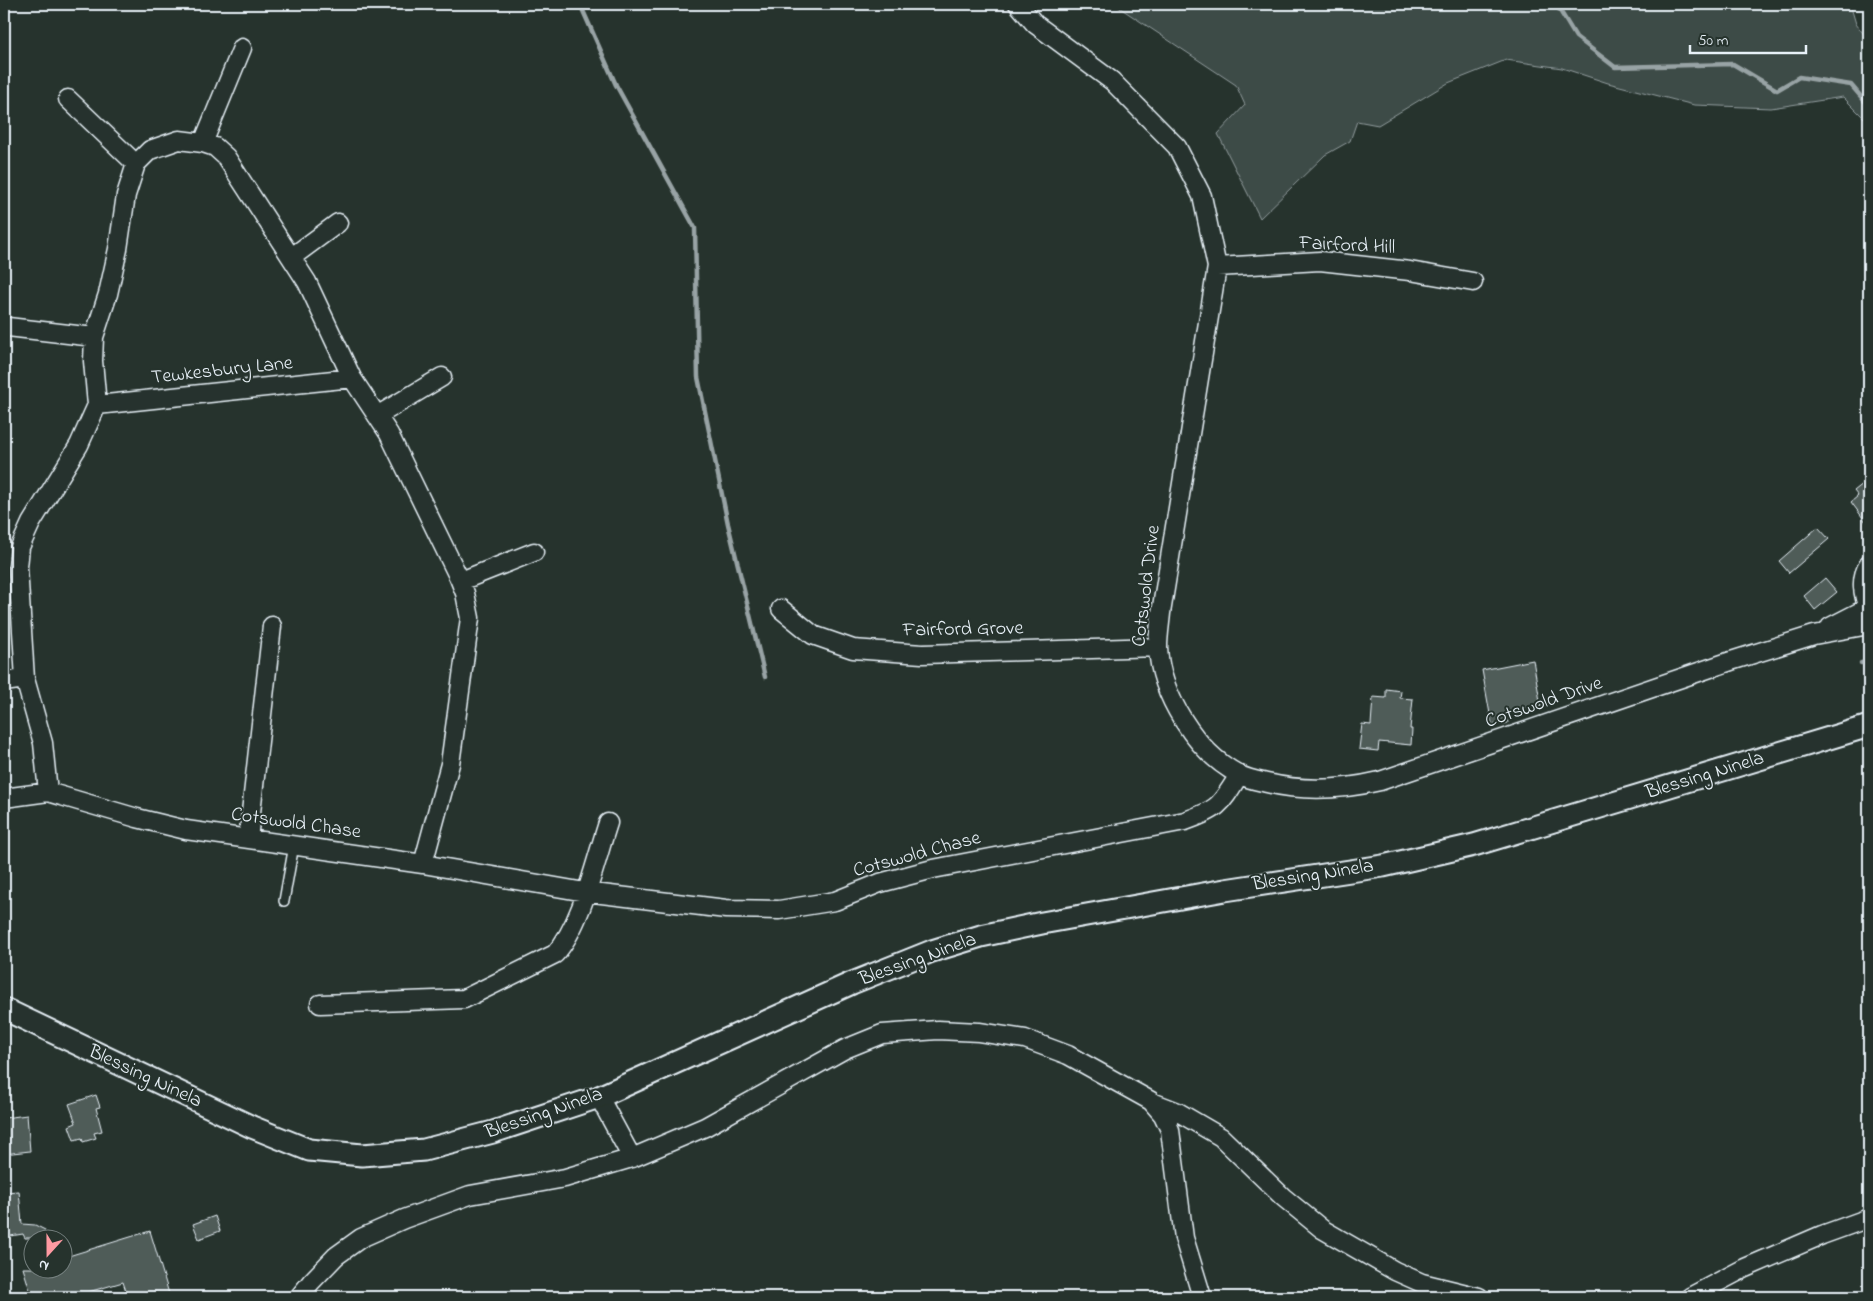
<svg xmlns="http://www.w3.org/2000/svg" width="1873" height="1301" font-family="'Indie Flower',sans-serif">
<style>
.green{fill:#3e4b47;stroke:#939ea0}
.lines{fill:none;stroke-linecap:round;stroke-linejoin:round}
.stream{stroke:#98a3a5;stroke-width:4.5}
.building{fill:#505c59;stroke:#e8f1f8}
.service-casing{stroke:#e8f1f8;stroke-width:12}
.minor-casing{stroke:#e8f1f8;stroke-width:21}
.tertiary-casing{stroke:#e8f1f8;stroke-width:25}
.service{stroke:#26332d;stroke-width:9}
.minor{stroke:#26332d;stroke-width:18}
.tertiary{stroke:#26332d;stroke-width:21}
.labels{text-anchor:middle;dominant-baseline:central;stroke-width:4;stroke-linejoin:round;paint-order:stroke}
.street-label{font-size:20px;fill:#e8f1f8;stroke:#26332d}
</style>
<rect width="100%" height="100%" fill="#26332d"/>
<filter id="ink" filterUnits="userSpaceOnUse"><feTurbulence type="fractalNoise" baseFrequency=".02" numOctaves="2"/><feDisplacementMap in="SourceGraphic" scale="10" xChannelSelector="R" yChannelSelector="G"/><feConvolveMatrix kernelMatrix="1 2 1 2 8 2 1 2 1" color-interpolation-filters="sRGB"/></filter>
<g filter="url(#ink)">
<path class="green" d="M1114 4H1850L1856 24 1869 41V123L1843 97 1771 108 1694 105 1608 83 1562 68 1506 60 1448 83 1378 125 1357 121 1350 141 1325 155 1260 218 1218 134 1245 105 1236 85Z"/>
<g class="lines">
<path class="stream" d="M580 4 616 85 695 228 698 377 728 524 765 677
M1556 4 1576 37 1615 67 1733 64 1777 90 1799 77 1851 85 1869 106
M1861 663 1869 662"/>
</g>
<path class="building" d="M1869 479V526L1851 502 1858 496 1854 491Z
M1818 527 1829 539 1789 573 1779 561Z
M1825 578 1837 592 1815 610 1804 596Z
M1533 660 1541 707 1506 713 1508 723 1492 725 1482 670Z
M1386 689 1401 691 1400 698 1413 699 1410 729H1412L1411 745 1379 742 1378 751 1359 749 1362 724 1371 725 1373 697 1386 698Z
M96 1095 100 1107 96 1108 102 1131 94 1133 96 1138 83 1142 82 1138 74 1140 69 1126 76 1123 69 1104Z
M27 1115 30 1151 4 1154V1118Z
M19 1191 22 1224 35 1225 45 1230 40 1238H25L23 1234 4 1237V1192Z
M215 1216 220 1231 199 1239 193 1224Z
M150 1231 170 1297H128L123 1282 71 1297H32L23 1268H62V1258Z"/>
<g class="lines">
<defs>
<path id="service" d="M284 901 294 845"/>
<path id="minor" d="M1018 4 1035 24 1112 81 1177 147 1202 196 1217 267 1161 613C1160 624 1158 636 1158 647 1160 694 1196 752 1238 774 1247 779 1258 781 1267 783 1305 792 1342 790 1380 781L1731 661 1814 635 1869 625
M68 99 136 164
M203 143 242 48
M292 257 338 223
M1217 267 1320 261 1410 271 1473 282
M8 327 94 337
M97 405 352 378
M377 416 442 377
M1869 564C1859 579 1863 595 1869 611
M461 581 534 552
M781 609 813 635 853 649 922 654 1158 647
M1830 627 1869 607
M4 682 25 679
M48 792 43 743 25 679 18 567 20 547 31 523 79 445 97 405 93 361 94 337 108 294 118 249 126 195 136 164 150 150 179 140 203 143 215 147 226 157 307 282 352 378 389 434 459 578 465 593 470 618 450 764 423 864
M4 798 48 792 137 818 186 830 423 864 585 892 726 909 779 910 835 901 880 883 933 869 1185 821C1219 809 1220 806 1239 775
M248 839 272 626
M320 1004 464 999 555 954C582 924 595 862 608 823
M599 1097 632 1158
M1152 1102 1178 1112 1221 1137 1283 1197 1322 1229 1395 1271 1422 1283 1479 1297
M299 1297 311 1282 336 1256 361 1238 404 1219 470 1195 565 1178 632 1158 705 1127 845 1049 882 1034 938 1030 979 1032 1025 1039 1068 1055 1151 1101 1163 1115 1170 1130 1184 1238 1202 1297
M1690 1297 1745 1268 1822 1235 1869 1218"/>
<path id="tertiary" d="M4 1009 252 1127 309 1150 362 1155 424 1150 493 1132 599 1097 852 983 932 951 981 936 1042 923 1225 890 1383 866 1474 845 1869 726"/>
</defs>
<use href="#service" class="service-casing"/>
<use href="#minor" class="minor-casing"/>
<use href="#tertiary" class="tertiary-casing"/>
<use href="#service" class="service"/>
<use href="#minor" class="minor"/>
<use href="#tertiary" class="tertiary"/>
</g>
</g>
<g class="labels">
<g class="street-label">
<text transform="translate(1347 246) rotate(3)">Fairford Hill</text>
<text transform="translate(222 371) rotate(-6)">Tewkesbury Lane</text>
<text transform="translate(1147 586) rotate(-83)">Cotswold Drive</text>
<text transform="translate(963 630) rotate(-1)">Fairford Grove</text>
<text transform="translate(1544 703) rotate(-19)">Cotswold Drive</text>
<text transform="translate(1705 776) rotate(-17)">Blessing Ninela</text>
<text transform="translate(296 824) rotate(8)">Cotswold Chase</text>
<text transform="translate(917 855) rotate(-15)">Cotswold Chase</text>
<text transform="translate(1313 876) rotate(-9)">Blessing Ninela</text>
<text transform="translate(918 960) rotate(-20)">Blessing Ninela</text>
<text transform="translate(145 1077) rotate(25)">Blessing Ninela</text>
<text transform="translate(544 1114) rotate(-19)">Blessing Ninela</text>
</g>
</g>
<rect width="1873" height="1301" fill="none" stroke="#26332d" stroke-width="20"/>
<rect x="10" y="10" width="1853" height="1281" fill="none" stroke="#e8f1f8" stroke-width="2" filter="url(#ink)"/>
<g transform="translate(48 1254) rotate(201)"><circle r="24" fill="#26332d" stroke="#747f7e"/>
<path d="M0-4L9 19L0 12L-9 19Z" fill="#ff9aa2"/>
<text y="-8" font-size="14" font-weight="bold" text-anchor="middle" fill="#e8f1f8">N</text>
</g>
<path d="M1690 45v8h116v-8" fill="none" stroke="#e8f1f8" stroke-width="2.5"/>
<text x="1698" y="45" font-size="15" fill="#e8f1f8" stroke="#26332d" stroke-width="4" paint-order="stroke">50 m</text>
</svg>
